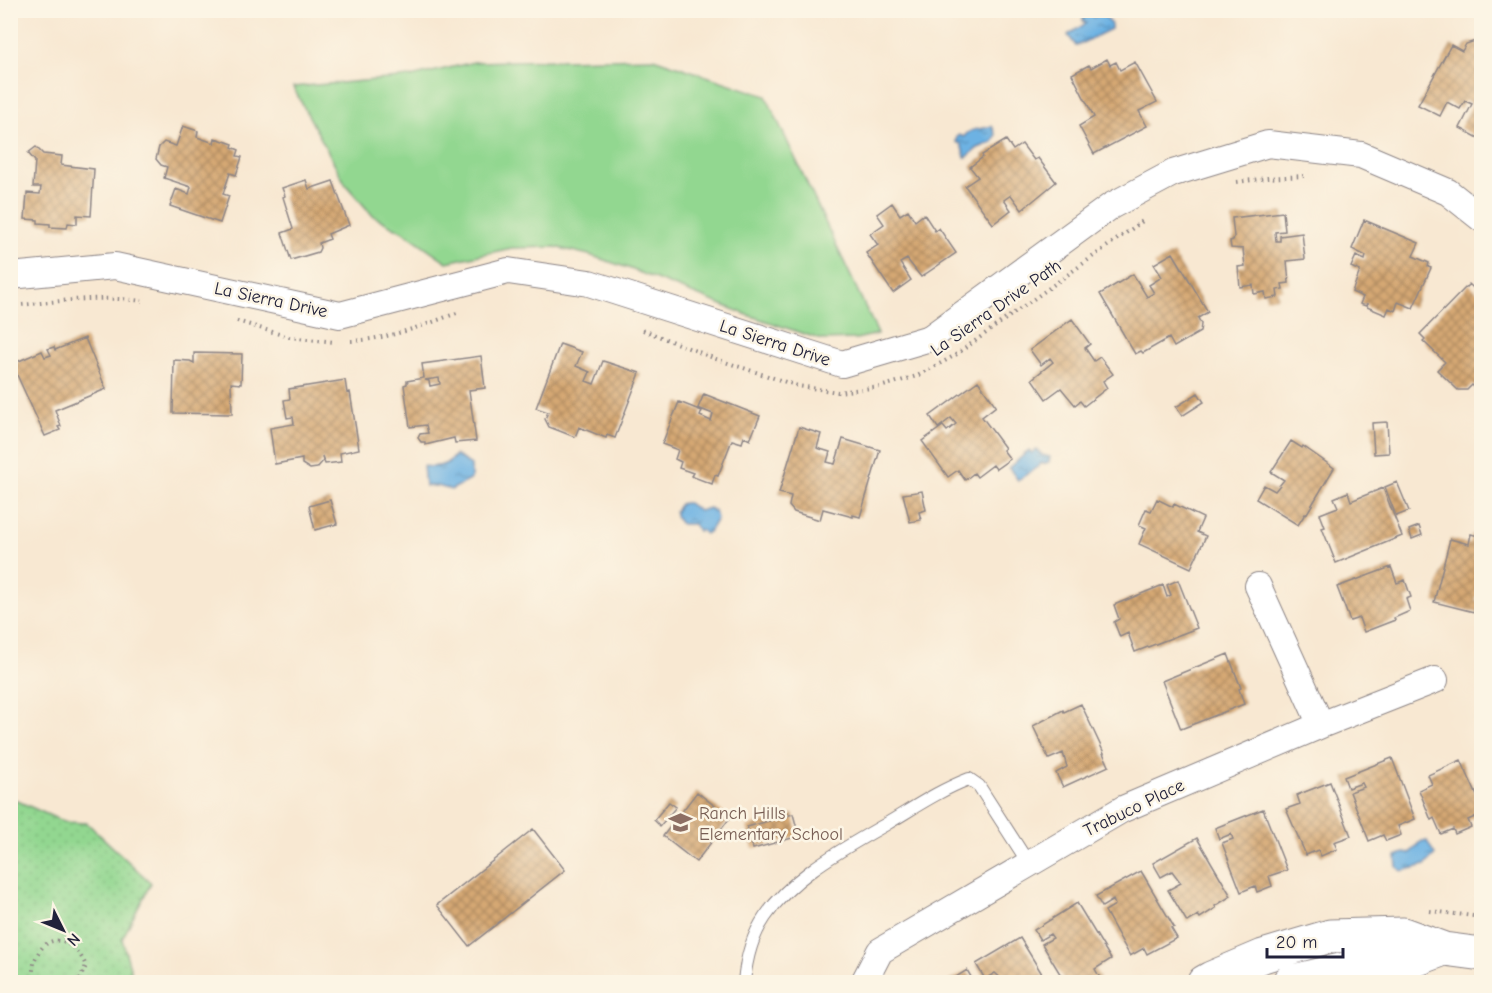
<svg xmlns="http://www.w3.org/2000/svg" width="1492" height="993" font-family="'Comic Neue',sans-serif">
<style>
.grass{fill:#92d790;stroke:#5a7c66;stroke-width:1.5}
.park{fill:url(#park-dots);stroke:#5a7c66;stroke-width:1.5}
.water{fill:url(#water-ripples);stroke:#486a8f;stroke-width:1.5}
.building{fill:url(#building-cross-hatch);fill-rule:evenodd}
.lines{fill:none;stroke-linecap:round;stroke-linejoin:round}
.lane-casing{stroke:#8d8586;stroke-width:14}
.street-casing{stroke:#8d8586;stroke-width:28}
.secondary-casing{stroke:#8d8586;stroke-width:35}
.path{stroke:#8d8586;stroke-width:4;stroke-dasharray:1.5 4.5;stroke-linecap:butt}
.lane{stroke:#fff;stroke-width:12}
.street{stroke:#fff;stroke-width:26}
.secondary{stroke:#fff;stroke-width:33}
.labels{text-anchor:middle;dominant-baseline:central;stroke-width:5;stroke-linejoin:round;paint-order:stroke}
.street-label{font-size:18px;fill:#22223b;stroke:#fcf5e5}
.education-label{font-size:18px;fill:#785e54;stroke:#fcf5e5;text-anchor:start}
</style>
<defs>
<pattern id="park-dots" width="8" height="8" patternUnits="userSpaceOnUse" patternTransform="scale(1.5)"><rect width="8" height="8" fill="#92d790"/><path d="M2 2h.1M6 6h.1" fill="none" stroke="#7eb87d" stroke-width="1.8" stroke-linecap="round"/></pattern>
<pattern id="water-ripples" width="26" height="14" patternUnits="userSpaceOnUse" patternTransform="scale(1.5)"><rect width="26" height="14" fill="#6db2e3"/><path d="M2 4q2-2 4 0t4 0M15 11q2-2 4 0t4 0" fill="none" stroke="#5990b9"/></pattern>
<pattern id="building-cross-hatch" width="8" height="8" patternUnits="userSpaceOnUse" patternTransform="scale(1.5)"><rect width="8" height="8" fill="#d5a873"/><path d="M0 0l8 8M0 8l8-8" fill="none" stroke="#ac8860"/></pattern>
</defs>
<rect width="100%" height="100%" fill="#fcf5e5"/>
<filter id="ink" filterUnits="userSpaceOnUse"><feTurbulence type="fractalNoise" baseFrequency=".0167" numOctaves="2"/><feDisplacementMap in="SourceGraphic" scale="12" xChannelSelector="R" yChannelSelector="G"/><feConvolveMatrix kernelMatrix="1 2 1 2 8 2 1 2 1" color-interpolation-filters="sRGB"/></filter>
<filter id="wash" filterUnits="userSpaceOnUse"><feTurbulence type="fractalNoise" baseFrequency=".008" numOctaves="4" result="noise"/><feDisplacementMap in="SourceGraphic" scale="24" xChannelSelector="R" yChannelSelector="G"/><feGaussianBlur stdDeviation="1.35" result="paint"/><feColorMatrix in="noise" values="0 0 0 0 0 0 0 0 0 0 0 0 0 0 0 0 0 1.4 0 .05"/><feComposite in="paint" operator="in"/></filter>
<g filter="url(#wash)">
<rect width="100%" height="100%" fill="#f8e8d2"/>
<path class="grass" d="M653 58 766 96 878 334 856 339 822 340 745 314 628 268 589 255 555 247 512 248 447 262 405 233 373 216 346 185 293 87 411 77 474 62Z"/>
<path class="park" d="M11 798 64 822 87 823 151 883 122 939 134 982H11Z"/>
<path class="water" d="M1086 13H1091L1094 17 1099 14C1105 15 1112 22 1111 29L1076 46 1068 35 1086 23 1083 21V14Z
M992 126 996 135 993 142 978 148 967 157H965L961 144 956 142 957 137 959 135 964 137C970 127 982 130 992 126Z
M1036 450H1038L1042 455 1050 457 1049 462 1043 464 1041 463 1039 466 1018 480 1009 468 1026 453 1029 451 1032 453Z
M455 455 471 465V479L451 490 438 486H425L423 466C435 468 448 466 455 455Z
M684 503H688L699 511 709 508 715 511 717 519 709 532 705 534 701 530 698 531 694 524H681L675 516V511L680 504Z
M1422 841H1427L1435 855 1425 865 1402 871 1397 867 1396 856 1404 853 1409 854Z"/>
<g id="blocks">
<path class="building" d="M1475 41 1482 45V140L1460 128 1472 104 1465 101 1460 109 1447 102 1440 116 1418 105 1451 45 1462 51 1466 44Z
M1107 59 1110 65 1116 62 1120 70 1135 62 1157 102 1139 111 1147 126 1094 154 1079 126 1094 117 1072 74 1089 65 1091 68Z
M183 126 198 131 197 137 214 143 215 138 233 144 232 147 239 150 237 156 242 157 236 175 230 173 223 194 229 196 220 223 170 206 176 189 189 194 191 187 164 178 167 167 161 165 156 159 159 147 164 142 176 146Z
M1006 140 1013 150 1022 144 1034 160 1038 158 1056 182 1022 210 1011 195 1004 200 1011 210 993 224 965 186 978 177 970 167 983 157 982 155Z
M36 147 43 154 62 156 61 165 94 169 91 216 77 215V224L68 223 67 228 50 227V224L38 223V220L25 219 27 193 40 194 41 187H33L35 161 28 153Z
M306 180 309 189 333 181 349 225 328 234 330 239 319 243 320 248 318 252 291 260 282 233 293 229 283 197 285 196 282 188Z
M892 203 900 215 908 210 915 221 924 214 935 231 939 228 956 253 921 277 907 259 900 263 911 280 893 293 866 253 878 245 870 234 884 224 877 214Z
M1283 212 1285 231 1275 232 1276 241H1280V236L1302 233 1305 259 1287 261 1289 283 1282 284 1283 289 1277 290 1278 297 1266 299 1265 292 1254 294 1253 285 1240 287 1238 267 1245 266 1243 249 1231 248 1230 241 1233 240 1234 237 1232 218Z
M1364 220 1419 243 1413 256 1429 263 1428 267 1431 268 1413 308 1398 302 1395 311 1389 308 1386 315 1367 307V303L1366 306 1360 304 1363 297 1352 292 1360 271 1351 267 1356 256 1365 260 1366 256 1352 249Z
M1173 253 1208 312 1198 318 1201 324 1200 332 1174 347 1169 338 1143 353 1141 351 1135 354 1100 294 1133 274 1147 297 1154 293 1149 285 1162 277 1154 264Z
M1469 284 1482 296V327L1478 330 1482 333V394L1472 385 1467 390H1458L1437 370 1445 362 1423 341 1425 339 1420 334Z
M1072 319 1090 344 1085 348 1094 361 1100 357 1113 374 1103 381 1107 388 1084 406 1080 401 1075 405 1061 388 1046 399 1032 379 1053 362 1050 358 1041 365 1030 350Z
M85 338 106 389 55 410 61 426 58 427 60 430 45 436 12 364 42 351 45 357 51 355 48 349 54 347 55 350Z
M560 344 582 352 576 366 590 372 586 381 594 384 603 361 640 373 615 438 607 435 606 438 579 427 575 437 549 427 545 419 548 412 536 408Z
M194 353 242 354 241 384 231 383 232 414 173 413 174 360 190 361 194 363Z
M481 356 485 388 469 390 476 441 455 443 454 438 425 445V442H421L418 438 420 434 428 433 426 425 410 427 404 385 407 384V381L424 378 422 364ZM439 378 440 384 430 386 429 381 425 380Z
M345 380 347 393 350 392 359 449 340 453 341 462 325 464 322 456 323 461 317 468 310 469 302 464V459L275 464 270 428 294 424 293 417 287 418 284 400 290 399 289 389Z
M978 381 996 406 982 417 1005 448 1003 450 1010 459 996 469 993 465 977 477 974 473 965 480 958 470 948 477 922 441 943 426 947 431 956 424 951 418 938 428 930 416Z
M1198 393 1204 402 1182 416 1176 407Z
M704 394 760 416 750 440 744 437 742 443 732 440 718 476 715 475 712 484 691 476 693 473 679 468 681 462 675 459 678 450 662 444 679 402 702 411 700 416 711 421 713 414 698 408Z
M1387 422 1389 453 1374 454 1372 423Z
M799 427 821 434 817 448 830 452 827 462 835 464 843 439 880 450 860 517 853 515V517L823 509 820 520 794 512 789 506 791 496 779 493Z
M1291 441 1302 448 1303 446 1334 468 1306 515 1305 514 1298 525 1256 499 1264 485 1275 491 1284 480 1271 472Z
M1397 482 1409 511 1396 516 1385 487Z
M1383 488 1402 536 1336 563 1322 528 1325 527 1320 514 1338 507 1334 498 1348 492 1351 501Z
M922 491 926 510 919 512 921 520 910 522 903 494Z
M1157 499 1173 507 1174 504 1203 518 1197 532 1206 536 1191 568 1139 544 1146 528 1139 525 1146 509 1151 511Z
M330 500 337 524 315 530 309 506Z
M1419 526 1422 535 1412 539 1409 530Z
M1471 534 1482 537V597L1476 596 1475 600 1482 601V614L1434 602 1450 539 1469 544Z
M1391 567 1397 583 1405 580 1411 597 1406 599 1410 611 1394 618 1395 620 1364 632 1359 618 1350 621 1337 587Z
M1178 580 1197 628 1135 652 1128 633 1120 637 1114 622 1119 619 1114 605 1163 585 1167 597 1171 595 1167 585Z
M1228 654 1241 688 1239 689 1244 704 1181 729 1162 681Z
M1081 704 1104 753H1103L1109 766 1063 787 1056 773 1067 767 1063 753 1049 759 1033 726 1063 710 1064 712Z
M1392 758 1415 819 1398 826 1401 835 1386 841 1383 835 1369 841 1350 792 1364 787 1362 783 1348 788 1344 777Z
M1461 760 1482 807V814L1468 820 1471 827 1455 834 1453 829 1441 834 1434 818 1431 820 1419 790 1432 784 1428 775Z
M1330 782 1351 836 1334 842 1337 849 1321 856 1318 850 1306 855 1286 809 1300 804 1297 795Z
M697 792 730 818 696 862 663 836Z
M669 802 676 807 660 826 654 820Z
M1263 809 1287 870 1269 876 1272 886 1257 892 1255 886 1241 892 1222 843 1233 839 1231 834 1219 839 1215 828Z
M793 814 799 836 753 849 747 827Z
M533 829 565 870 469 946 437 905Z
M1197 838 1231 896 1215 906 1216 908 1200 918 1198 915 1187 922 1168 890 1181 883 1172 871 1161 877 1153 863Z
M1141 871 1174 927 1171 928 1177 938 1147 954 1144 948 1130 956 1105 911 1115 905 1113 900 1102 907 1096 896Z
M1077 903 1111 959 1095 969 1100 978 1092 982H1084L1083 981 1065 982 1042 944 1053 938 1050 934 1040 940 1034 930Z
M1020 938 1047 982H1005L995 973 985 979 976 964Z
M967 970 974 982H948Z"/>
</g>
</g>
<g filter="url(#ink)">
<use href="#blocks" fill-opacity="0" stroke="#8d8586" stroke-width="1.5"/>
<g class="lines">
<defs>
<path id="lane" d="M744 982C746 960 752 936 765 917 794 874 844 849 888 823 915 807 940 790 969 779L979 786 1029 864"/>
<path id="street" d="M10 276 115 266 340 315 508 271 589 283 842 364 930 338 1111 206 1173 173 1268 144 1361 155 1448 192 1482 219
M1258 586 1321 725
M864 982 880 951 1123 809 1321 725 1435 680"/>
<path id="secondary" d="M1204 982 1211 978 1263 956 1330 936 1403 934 1444 949 1482 954
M1289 982 1353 967 1402 965 1444 949"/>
</defs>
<use href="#lane" class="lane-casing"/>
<use href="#street" class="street-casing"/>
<use href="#secondary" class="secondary-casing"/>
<path class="path" d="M1237 182 1267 178 1304 176
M10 306C55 302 98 295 142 301
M237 321 289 337 335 342
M643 330 716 359 798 386 838 392 880 387 917 376 954 356 1144 220
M351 341C389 339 422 326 457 313
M1430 911 1482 917
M29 982C34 975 32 968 35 960 48 927 76 941 86 966L78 982"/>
<use href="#lane" class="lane"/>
<use href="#street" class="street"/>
<use href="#secondary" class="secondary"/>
</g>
</g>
<defs>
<symbol id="school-bare" viewBox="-9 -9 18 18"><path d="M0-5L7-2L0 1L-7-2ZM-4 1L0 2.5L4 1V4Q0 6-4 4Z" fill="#8d6e63" stroke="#fcf5e5" stroke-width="2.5" paint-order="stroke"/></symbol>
</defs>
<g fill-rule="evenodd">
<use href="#school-bare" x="664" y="806" width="33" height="33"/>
</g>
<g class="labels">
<g class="street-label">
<text transform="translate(271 300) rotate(12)">La Sierra Drive</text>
<text transform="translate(996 308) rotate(-35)">La Sierra Drive Path</text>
<text transform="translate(775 343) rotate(18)">La Sierra Drive</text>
<text transform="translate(1134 808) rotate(-26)">Trabuco Place</text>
</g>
<g class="education-label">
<text x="699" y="813">Ranch Hills<tspan x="699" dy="21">Elementary School</tspan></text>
</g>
</g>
<rect width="1492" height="993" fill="none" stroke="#fcf5e5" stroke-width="36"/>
<g transform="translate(63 930) rotate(133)" stroke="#fcf5e5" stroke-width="4.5" paint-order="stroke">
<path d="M0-4.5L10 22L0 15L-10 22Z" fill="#22223b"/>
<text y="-9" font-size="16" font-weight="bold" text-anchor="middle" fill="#22223b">N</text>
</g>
<path d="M1267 948v9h76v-9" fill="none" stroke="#22223b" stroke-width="3"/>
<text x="1276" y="948" font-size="18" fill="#22223b" stroke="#fcf5e5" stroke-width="4.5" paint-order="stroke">20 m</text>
</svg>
